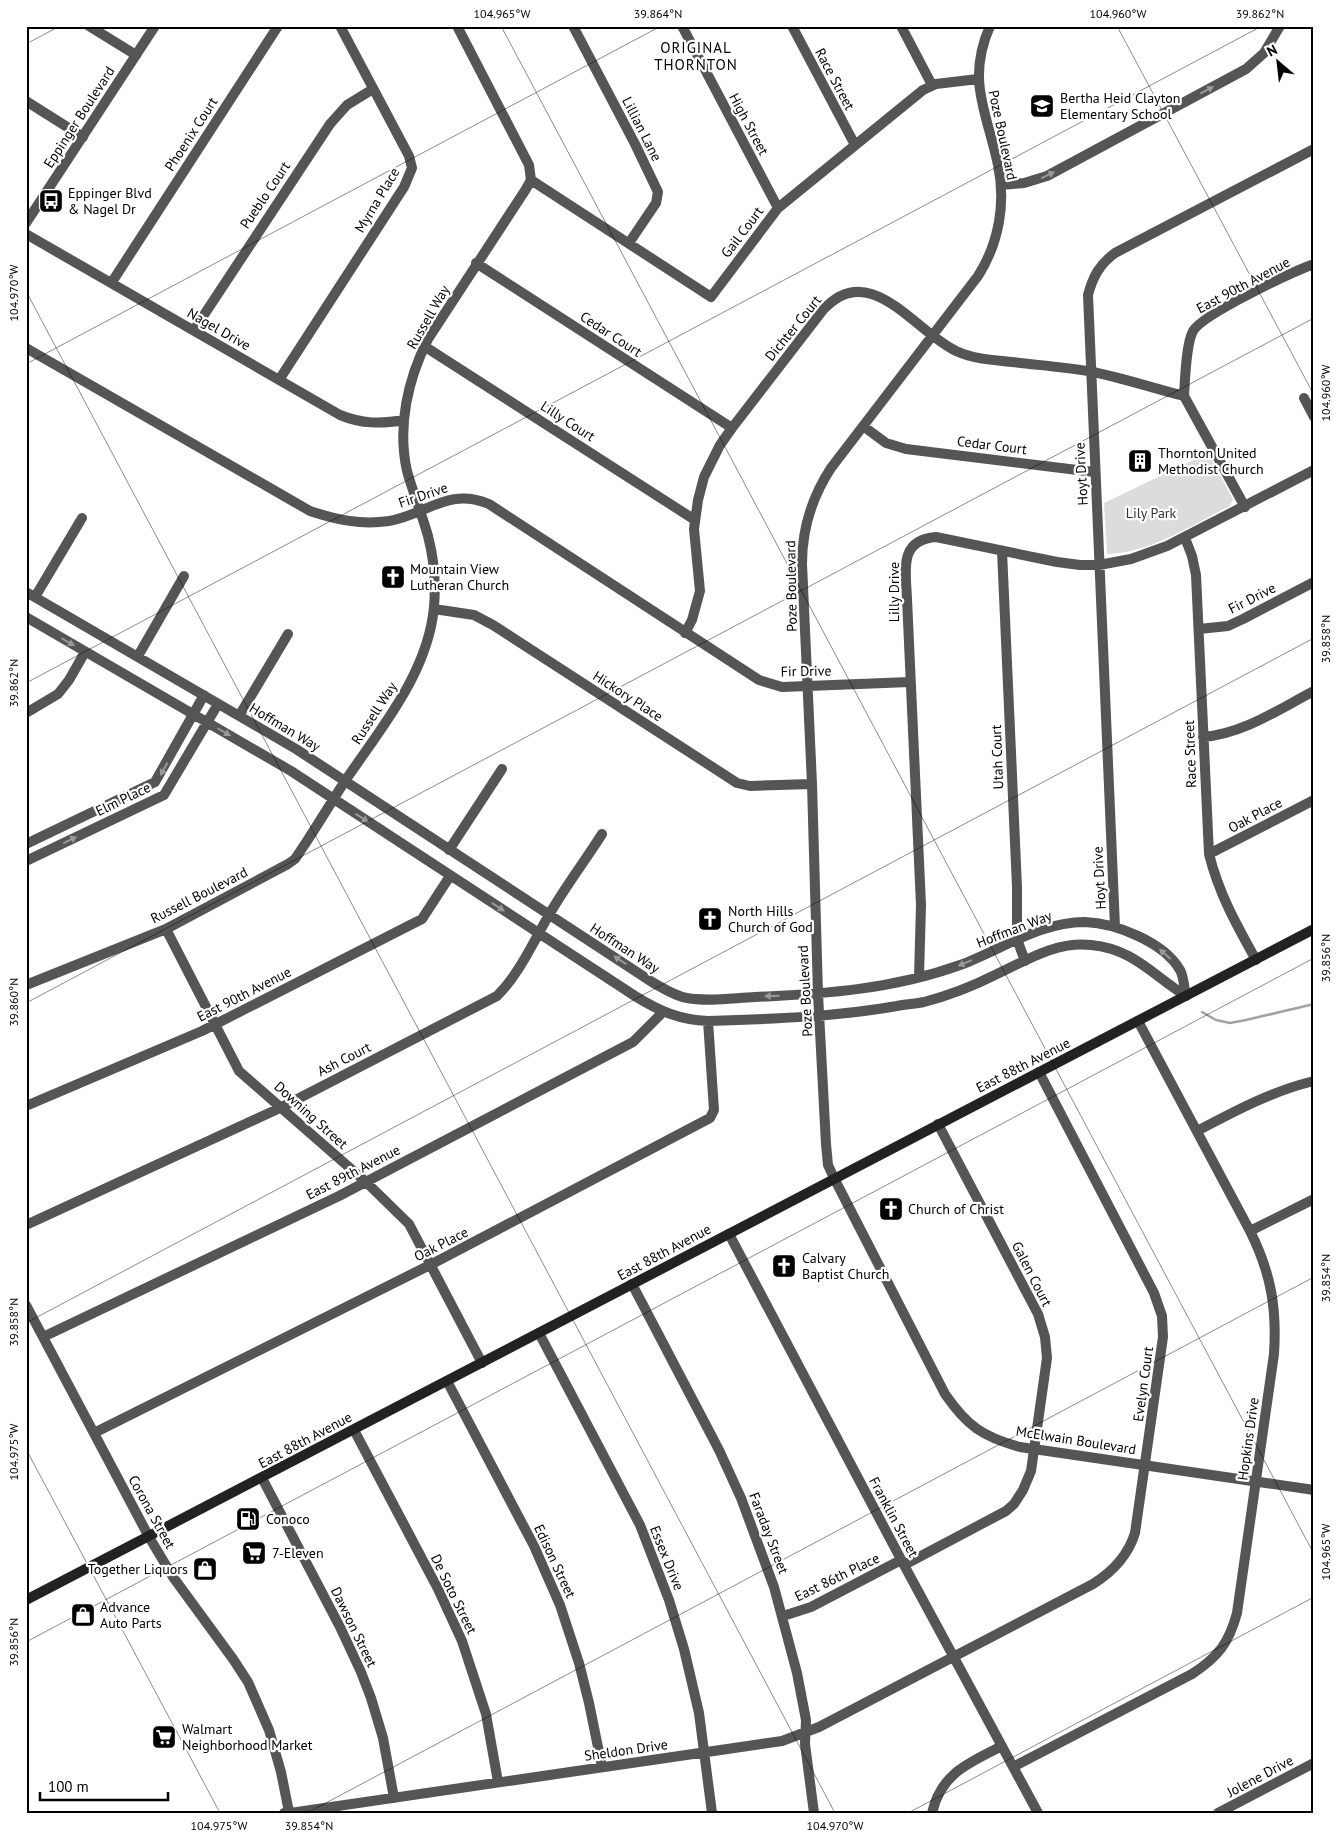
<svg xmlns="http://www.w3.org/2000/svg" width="1340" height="1839" font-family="'PT Sans',sans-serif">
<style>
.green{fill:#dcdcdc}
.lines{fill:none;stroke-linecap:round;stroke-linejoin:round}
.stream{stroke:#a3a3a3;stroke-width:2.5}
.minor{stroke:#555;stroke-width:10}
.tertiary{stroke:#555;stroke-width:10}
.secondary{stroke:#222;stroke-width:10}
.oneway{fill:#999}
.ticks{fill:none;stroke:#000;stroke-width:1;stroke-opacity:0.45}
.labels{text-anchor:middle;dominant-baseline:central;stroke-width:4.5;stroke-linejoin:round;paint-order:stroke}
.street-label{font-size:14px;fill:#000;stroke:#fff}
.poi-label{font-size:14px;fill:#000;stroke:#fff;text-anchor:start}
.park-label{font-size:14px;fill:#333;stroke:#fff}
.neighbourhood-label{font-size:15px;letter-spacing:1px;fill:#000;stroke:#fff}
.neatline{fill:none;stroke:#000;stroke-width:2}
.ticks-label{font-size:12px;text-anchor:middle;fill:#000}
</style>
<rect width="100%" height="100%" fill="#fff"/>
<path class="green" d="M1208 453 1233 499 1230 506C1192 525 1150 553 1107 554L1104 503Z"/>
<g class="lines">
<path class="stream" d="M1202 1012 1216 1020 1230 1023 1246 1020 1314 1004"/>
<path class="minor" d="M89 26 136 55
M573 26 635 144 658 192 656 203 629 243
M682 26 778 208
M792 26 855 145
M901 26 932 85
M26 101 83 137
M531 180 711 297 778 208 923 90 936 84 978 79
M1001 185 1024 183 1047 176 1246 69 1264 53 1280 26
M26 234 340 415C362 424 381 424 404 420
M476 263 732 428
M112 282 278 26
M194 330 330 124 347 105 373 89
M424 346 695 520
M26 348 310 511C337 520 361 525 389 521 428 514 448 487 489 504L759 680 782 687 910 682
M279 380 404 187 412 168 409 156 340 26
M1184 396C1185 380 1186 344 1193 331 1203 314 1292 272 1314 264
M1184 396 1245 507
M1304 398 1314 417
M863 426 886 443 906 449 1094 472
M1185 538 1192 556 1196 575 1209 854C1219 894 1236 924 1256 960
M1002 551 1017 887V939L1025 961
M26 592 296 749 652 982C663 988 674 996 687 998 708 1002 733 998 755 997 825 994 894 989 960 965 1001 950 1039 922 1085 922 1115 923 1164 942 1180 970 1184 977 1184 988 1186 996
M35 597 82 518
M434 609 474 615 493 625 737 783 750 786 812 784
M26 617 291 771 635 996C659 1011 680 1020 708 1021 772 1019 835 1017 897 1006 906 1004 915 1004 924 1002 947 996 973 986 995 975 1025 961 1056 941 1091 945 1134 949 1152 975 1186 996
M1199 629 1228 626 1243 619 1314 582
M685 633 692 620 700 591 694 529 698 500 704 477 720 445 732 428 823 310C870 258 915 332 956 351 973 359 993 360 1012 362 1037 365 1062 367 1088 371 1120 377 1152 388 1184 396
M138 656 184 576
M26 713 58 694 69 680 85 652
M239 716 288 634
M1203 737C1243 734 1279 709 1314 691
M26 844 155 782 204 695
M449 850 502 769
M1209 854 1314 800
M26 861 164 795 218 704
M1115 927 1088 295C1093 276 1100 264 1115 253L1314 149
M166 929 239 1071 366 1182 409 1224 482 1363
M919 977 921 905 907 599C906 571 898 540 936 537L1057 562 1080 565H1099L1131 559 1167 546 1314 470
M26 985 166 929 288 864 295 859 307 841C320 821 332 801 345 781 381 728 428 673 434 607 436 583 434 559 428 536 422 514 413 493 407 471 397 426 408 379 428 339L526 189 531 180 529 165 457 26
M26 1106 202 1031 422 919 450 876
M1197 1131C1235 1111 1272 1091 1314 1081
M834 1178 828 1165 826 1144 818 994 812 784 802 564C802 528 812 497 831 468L978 276C999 243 1006 203 998 165 987 112 966 81 990 26
M26 1225 282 1107 497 996C520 973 533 942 549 915 565 887 585 861 602 834
M1250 1231 1314 1199
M729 1234 904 1565 1038 1813
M632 1284 719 1450 741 1498 774 1587 797 1673 806 1720 805 1744 814 1813
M26 1305 149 1537 173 1577 233 1659 248 1682 269 1730 281 1772 289 1812
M539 1333 640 1525 669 1600 684 1649 699 1713 712 1813
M43 1337 339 1196 633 1042 663 1012
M447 1381 534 1546 560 1605 579 1663 589 1703 602 1767
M354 1430 438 1589 462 1641 486 1714 498 1782
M94 1433 430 1265 710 1118 714 1110 708 1021
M262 1478 340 1627 361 1672 371 1698 383 1738 394 1798
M904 1565 1006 1511 1014 1504 1023 1490 1031 1471 1047 1358 1045 1337 1038 1314 938 1124
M783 1616 811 1607 901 1560
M1013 1767 1192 1674C1218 1657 1229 1643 1237 1613L1274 1354C1277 1308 1271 1273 1250 1231L1138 1021
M284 1813 297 1812 782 1741 819 1727 1093 1584C1112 1572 1128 1556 1135 1533L1163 1337 1162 1316 1154 1293 1039 1072
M932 1813C941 1773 969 1763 1002 1746
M1218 1813 1314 1763"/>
<path class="tertiary" d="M26 223 155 26
M834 1178 945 1394C967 1426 983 1437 1020 1447L1314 1490"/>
<path class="secondary" d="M26 1600 1314 929"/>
</g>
<defs><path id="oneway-solid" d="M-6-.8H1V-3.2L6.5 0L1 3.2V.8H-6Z" transform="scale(1.25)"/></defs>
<g class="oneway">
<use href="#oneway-solid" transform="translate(1207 90) rotate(-28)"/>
<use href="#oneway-solid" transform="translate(1048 175) rotate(-26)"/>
<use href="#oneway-solid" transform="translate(68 642) rotate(30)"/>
<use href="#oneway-solid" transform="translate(224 732) rotate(30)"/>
<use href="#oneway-solid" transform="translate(164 769) rotate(119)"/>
<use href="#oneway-solid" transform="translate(362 818) rotate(33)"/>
<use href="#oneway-solid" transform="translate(70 840) rotate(-26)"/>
<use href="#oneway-solid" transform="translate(498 907) rotate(33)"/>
<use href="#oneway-solid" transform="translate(1165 954) rotate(-139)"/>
<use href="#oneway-solid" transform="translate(620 960) rotate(-147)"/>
<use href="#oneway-solid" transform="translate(965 963) rotate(157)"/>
<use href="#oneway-solid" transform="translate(772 996) rotate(178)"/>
</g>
<path class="ticks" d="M501 26 1314 1554M1117 26 1314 395M26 44 60 26M26 291 835 1813M26 364 661 26M26 683 1262 26M26 1003 1314 318M26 1323 1314 638M26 1449 220 1813M26 1642 1314 958M307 1813 1314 1277M908 1813 1314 1597"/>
<defs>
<symbol id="school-square" viewBox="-11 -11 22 22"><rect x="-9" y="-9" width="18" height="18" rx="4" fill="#000" stroke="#fff"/><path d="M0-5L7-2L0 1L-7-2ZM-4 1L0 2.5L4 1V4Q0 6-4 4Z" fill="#fff"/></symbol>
<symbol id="bus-square" viewBox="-11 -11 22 22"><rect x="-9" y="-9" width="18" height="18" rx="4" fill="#000" stroke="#fff"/><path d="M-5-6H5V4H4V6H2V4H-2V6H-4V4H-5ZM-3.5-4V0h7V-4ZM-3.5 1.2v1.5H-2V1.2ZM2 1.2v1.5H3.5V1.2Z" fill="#fff"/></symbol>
<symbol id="building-square" viewBox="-11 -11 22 22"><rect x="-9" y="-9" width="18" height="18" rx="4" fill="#000" stroke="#fff"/><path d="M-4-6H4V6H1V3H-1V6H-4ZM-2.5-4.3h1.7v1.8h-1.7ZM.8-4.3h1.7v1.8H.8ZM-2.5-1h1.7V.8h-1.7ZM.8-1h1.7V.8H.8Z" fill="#fff"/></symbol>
<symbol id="church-square" viewBox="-11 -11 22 22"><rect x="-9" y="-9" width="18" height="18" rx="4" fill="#000" stroke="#fff"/><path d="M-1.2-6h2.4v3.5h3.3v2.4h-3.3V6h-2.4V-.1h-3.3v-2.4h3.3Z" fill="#fff"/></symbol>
<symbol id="fuel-square" viewBox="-11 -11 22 22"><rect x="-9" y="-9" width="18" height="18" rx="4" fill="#000" stroke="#fff"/><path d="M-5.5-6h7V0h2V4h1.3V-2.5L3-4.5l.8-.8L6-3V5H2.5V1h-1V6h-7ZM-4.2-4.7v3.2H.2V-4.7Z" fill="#fff"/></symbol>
<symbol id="supermarket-square" viewBox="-11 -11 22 22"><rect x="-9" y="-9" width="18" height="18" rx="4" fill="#000" stroke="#fff"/><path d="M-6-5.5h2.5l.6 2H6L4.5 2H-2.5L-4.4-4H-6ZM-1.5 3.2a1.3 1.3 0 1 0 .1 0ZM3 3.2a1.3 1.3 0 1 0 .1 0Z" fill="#fff"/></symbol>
<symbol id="shop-square" viewBox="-11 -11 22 22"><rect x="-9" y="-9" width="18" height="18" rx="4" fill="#000" stroke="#fff"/><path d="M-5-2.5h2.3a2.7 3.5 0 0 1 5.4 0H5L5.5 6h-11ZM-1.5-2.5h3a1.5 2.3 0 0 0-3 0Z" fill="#fff"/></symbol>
</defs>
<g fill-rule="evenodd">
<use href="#school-square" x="1028" y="92" width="28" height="28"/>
<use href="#bus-square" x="37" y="187" width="28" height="28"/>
<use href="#building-square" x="1126" y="447" width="28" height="28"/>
<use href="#church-square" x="379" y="563" width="28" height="28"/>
<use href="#church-square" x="696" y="905" width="28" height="28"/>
<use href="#church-square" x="877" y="1195" width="28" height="28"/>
<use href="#church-square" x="770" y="1252" width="28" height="28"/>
<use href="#fuel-square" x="234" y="1505" width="28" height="28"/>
<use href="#supermarket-square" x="240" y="1539" width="28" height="28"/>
<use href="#shop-square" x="191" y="1555" width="28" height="28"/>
<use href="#shop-square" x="69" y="1601" width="28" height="28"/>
<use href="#supermarket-square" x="150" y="1723" width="28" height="28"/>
</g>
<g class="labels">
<g class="street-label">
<text transform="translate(835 79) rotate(62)">Race Street</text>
<text transform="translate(79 117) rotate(-57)">Eppinger Boulevard</text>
<text transform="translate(749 124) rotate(62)">High Street</text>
<text transform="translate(642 129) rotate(63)">Lillian Lane</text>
<text transform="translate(191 134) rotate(-57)">Phoenix Court</text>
<text transform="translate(1003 135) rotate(78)">Poze Boulevard</text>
<text transform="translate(265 195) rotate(-56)">Pueblo Court</text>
<text transform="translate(377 200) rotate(-59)">Myrna Place</text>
<text transform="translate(742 232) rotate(-53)">Gail Court</text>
<text transform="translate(1243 285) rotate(-28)">East 90th Avenue</text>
<text transform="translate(428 317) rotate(-60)">Russell Way</text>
<text transform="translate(793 328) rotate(-51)">Dichter Court</text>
<text transform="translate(219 329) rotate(30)">Nagel Drive</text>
<text transform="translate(611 334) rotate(33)">Cedar Court</text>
<text transform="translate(568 421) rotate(33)">Lilly Court</text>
<text transform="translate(992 445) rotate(7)">Cedar Court</text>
<text transform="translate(1081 474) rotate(-93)">Hoyt Drive</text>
<text transform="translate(423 495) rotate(-19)">Fir Drive</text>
<text transform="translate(791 586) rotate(-91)">Poze Boulevard</text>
<text transform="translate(894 592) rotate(-90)">Lilly Drive</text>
<text transform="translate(1252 598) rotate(-27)">Fir Drive</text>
<text transform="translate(806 671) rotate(-1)">Fir Drive</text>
<text transform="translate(628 696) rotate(33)">Hickory Place</text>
<text transform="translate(374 713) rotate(-57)">Russell Way</text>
<text transform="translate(285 727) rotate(31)">Hoffman Way</text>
<text transform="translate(1190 754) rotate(-92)">Race Street</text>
<text transform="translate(997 757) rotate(-92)">Utah Court</text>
<text transform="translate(123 799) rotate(-26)">Elm Place</text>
<text transform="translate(1255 815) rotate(-28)">Oak Place</text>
<text transform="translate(1099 878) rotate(-93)">Hoyt Drive</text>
<text transform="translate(199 895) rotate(-27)">Russell Boulevard</text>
<text transform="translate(1014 929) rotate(-21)">Hoffman Way</text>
<text transform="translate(625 948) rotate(33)">Hoffman Way</text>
<text transform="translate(805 991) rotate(-93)">Poze Boulevard</text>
<text transform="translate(244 994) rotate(-27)">East 90th Avenue</text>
<text transform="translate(344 1059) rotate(-27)">Ash Court</text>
<text transform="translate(1023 1065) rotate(-27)">East 88th Avenue</text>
<text transform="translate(311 1115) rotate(42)">Downing Street</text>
<text transform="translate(353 1172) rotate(-27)">East 89th Avenue</text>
<text transform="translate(441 1244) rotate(-27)">Oak Place</text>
<text transform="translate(664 1252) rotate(-28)">East 88th Avenue</text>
<text transform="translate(1032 1274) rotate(63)">Galen Court</text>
<text transform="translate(1143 1384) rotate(-82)">Evelyn Court</text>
<text transform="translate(1248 1439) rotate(-82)">Hopkins Drive</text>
<text transform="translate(305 1440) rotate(-28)">East 88th Avenue</text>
<text transform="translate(1076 1440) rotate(9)">McElwain Boulevard</text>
<text transform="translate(152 1512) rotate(61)">Corona Street</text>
<text transform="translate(894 1517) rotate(62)">Franklin Street</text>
<text transform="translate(769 1533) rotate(69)">Faraday Street</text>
<text transform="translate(667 1558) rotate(68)">Essex Drive</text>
<text transform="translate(555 1561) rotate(65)">Edison Street</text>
<text transform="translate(837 1577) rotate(-26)">East 86th Place</text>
<text transform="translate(454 1594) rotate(64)">De Soto Street</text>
<text transform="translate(354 1627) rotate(64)">Dawson Street</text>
<text transform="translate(626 1750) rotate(-8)">Sheldon Drive</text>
<text transform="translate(1260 1776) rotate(-28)">Jolene Drive</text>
</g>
<g class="poi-label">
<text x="1060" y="98">Bertha Heid Clayton<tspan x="1060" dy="16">Elementary School</tspan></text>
<text x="68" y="193">Eppinger Blvd<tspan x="68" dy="16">&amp; Nagel Dr</tspan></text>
<text x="1158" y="453">Thornton United<tspan x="1158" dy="16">Methodist Church</tspan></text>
<text x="410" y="569">Mountain View<tspan x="410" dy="16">Lutheran Church</tspan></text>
<text x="728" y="911">North Hills<tspan x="728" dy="16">Church of God</tspan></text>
<text x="908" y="1209">Church of Christ</text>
<text x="802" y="1258">Calvary<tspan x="802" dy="16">Baptist Church</tspan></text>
<text x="266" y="1519">Conoco</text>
<text x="272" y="1553">7-Eleven</text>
<text x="188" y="1569" text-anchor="end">Together Liquors</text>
<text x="100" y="1607">Advance<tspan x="100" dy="16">Auto Parts</tspan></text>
<text x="182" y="1729">Walmart<tspan x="182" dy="16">Neighborhood Market</tspan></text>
</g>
<g class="park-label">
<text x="1151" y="513">Lily Park</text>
</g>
<g class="neighbourhood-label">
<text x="696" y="47">ORIGINAL<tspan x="696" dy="17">THORNTON</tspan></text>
</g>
</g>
<rect width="1340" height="1839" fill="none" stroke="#ffffff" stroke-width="55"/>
<g transform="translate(1278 62) rotate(332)" stroke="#ffffff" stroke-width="4" paint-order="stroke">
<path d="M0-4L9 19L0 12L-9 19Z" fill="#000000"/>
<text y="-8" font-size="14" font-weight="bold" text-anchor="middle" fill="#000000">N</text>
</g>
<path d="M40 1792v8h128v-8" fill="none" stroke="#000000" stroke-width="2.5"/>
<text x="48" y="1792" font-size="15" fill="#000000" stroke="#ffffff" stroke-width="4" paint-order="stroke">100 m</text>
<rect x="28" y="28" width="1284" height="1784" class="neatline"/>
<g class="ticks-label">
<text x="502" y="18">104.965°W</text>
<text x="658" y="18">39.864°N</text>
<text x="1118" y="18">104.960°W</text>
<text x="1260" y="18">39.862°N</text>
<text transform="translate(14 293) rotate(-90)" y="4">104.970°W</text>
<text transform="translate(1326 393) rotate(-90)" y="4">104.960°W</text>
<text transform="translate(1326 639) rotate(-90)" y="4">39.858°N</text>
<text transform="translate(14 683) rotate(-90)" y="4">39.862°N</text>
<text transform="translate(1326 958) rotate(-90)" y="4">39.856°N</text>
<text transform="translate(14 1002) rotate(-90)" y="4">39.860°N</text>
<text transform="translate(1326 1278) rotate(-90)" y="4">39.854°N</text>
<text transform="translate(14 1322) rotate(-90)" y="4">39.858°N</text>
<text transform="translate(14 1452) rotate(-90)" y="4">104.975°W</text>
<text transform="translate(1326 1552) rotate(-90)" y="4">104.965°W</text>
<text transform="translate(14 1642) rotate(-90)" y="4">39.856°N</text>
<text x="219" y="1830">104.975°W</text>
<text x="309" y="1830">39.854°N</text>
<text x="835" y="1830">104.970°W</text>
</g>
</svg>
